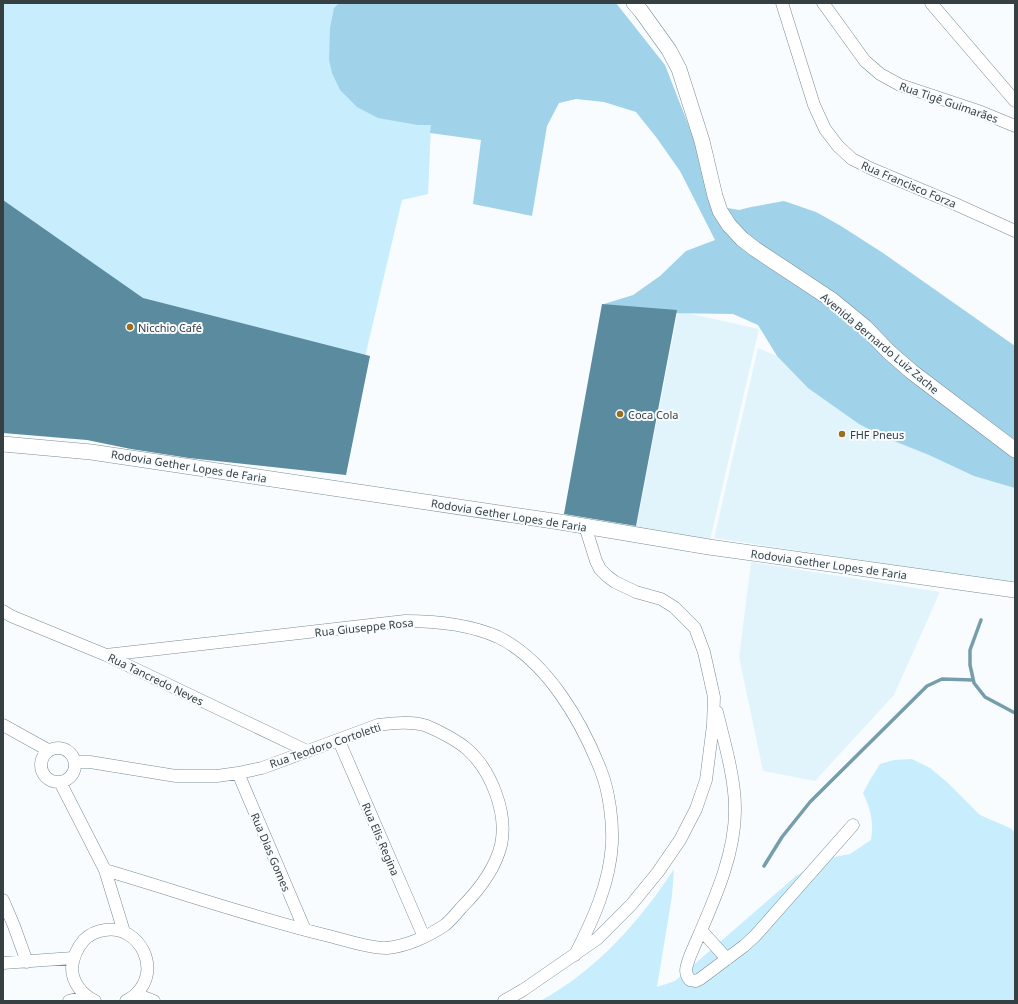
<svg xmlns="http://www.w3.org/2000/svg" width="1018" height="1004" font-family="'Noto Sans',sans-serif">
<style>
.built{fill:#e1f4fc}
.green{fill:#c8edfd}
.forest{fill:#a0d3e9}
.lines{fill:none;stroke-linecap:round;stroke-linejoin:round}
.stream{stroke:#769dac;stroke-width:3.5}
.building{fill:#5a8b9f}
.minor-casing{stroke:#798d96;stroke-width:13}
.tertiary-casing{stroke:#798d96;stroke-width:16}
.minor{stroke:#fff;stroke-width:12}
.tertiary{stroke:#fff;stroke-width:15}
.poi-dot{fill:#9c6e1f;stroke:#f8fcfe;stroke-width:1.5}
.labels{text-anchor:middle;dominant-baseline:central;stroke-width:4;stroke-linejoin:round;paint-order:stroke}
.street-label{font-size:11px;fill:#363f42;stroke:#f8fcfe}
.poi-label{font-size:11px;fill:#363f42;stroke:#f8fcfe;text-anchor:start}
</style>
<rect width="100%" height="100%" fill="#f8fcfe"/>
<path class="built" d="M678 311 759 329 709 545 635 534Z
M758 348 876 396 1015 471V583L714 538Z
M751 562 940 592 894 695 815 781 763 771 739 657Z"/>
<path class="green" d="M3 3H339L334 9 418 125H431L428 194 402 200 338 471 3 218Z
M912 759 930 768 948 783 980 815 1010 828 1015 832V1001H540C596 971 640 921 674 869L672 896 657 987 675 981 796 876 830 858 850 854 871 840C874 821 871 811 863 793L870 780 880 764 894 760Z"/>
<path class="forest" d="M339 3H616L665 65 704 165 716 206 739 210 751 207 784 201 816 212 841 226 883 253 1015 346V488L974 476 929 455 884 437 859 424 808 388 777 356 758 325 733 314 663 313 631 318 604 304 633 295 660 276 686 251 715 240 680 171 656 137 636 112 604 102 576 99 559 103 547 126 532 216 473 204 481 140 430 133 431 125H418L378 118 357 107 340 90 332 73 329 60 330 28 334 8Z"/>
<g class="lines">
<path class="stream" d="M981 620 970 650V665L974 683 985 697 1015 713
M764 866 782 837 810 802 927 686 942 679 973 680"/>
</g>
<path class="building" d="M3 200 143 298 370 356 346 475 189 458 131 449 87 440 3 433Z
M602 304 677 310 636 526 564 514Z"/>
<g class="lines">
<defs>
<path id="minor" d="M782 3 814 105 825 129 838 146 852 159 872 169 953 203 1015 231
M823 3 865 61 880 74 900 85 981 112 1015 126
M931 3 1015 101
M3 611 11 616 106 655 307 751
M106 655 405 621C435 621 471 625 498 637 547 661 582 722 601 771 609 791 613 822 612 843 610 883 593 920 575 955
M717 712C724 741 735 778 735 808 736 858 709 911 690 956 687 965 683 972 690 980L696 981 700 979 744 946 755 936 853 825
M3 725 48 750
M339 741 424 937
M41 765a17 17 0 1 1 34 0a17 17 0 1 1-34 0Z
M75 762H90L176 776H217L238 773 262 768 378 725C394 723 411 721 427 726 439 731 458 741 467 749 491 770 508 813 501 845 495 870 479 890 461 908 456 914 451 920 445 925 429 936 407 946 387 948 372 949 345 940 329 936 254 918 180 892 105 870
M238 773 305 930
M60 782 105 870 124 932
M3 900 14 926 27 962
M701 930 727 959
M3 963 73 958
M136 994 154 1001
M69 1001 87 996
M95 1001C82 995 72 982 72 968 73 957 77 948 84 940 90 934 97 931 105 930 140 925 162 970 136 994 133 997 129 999 126 1001
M504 1001 523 990 597 939 631 905 658 872 680 840 696 809 706 780 713 725 714 697 704 652 695 628 674 607 661 599 636 592 615 582 607 576 600 569 596 561 585 526"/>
<path id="tertiary" d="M634 3 641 11 669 50 679 69 702 141 715 196 720 211 729 225 742 239 755 249 832 300 865 327 889 352 912 372 1015 450
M3 444 91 452 560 522 709 547 1015 590"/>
</defs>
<use href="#minor" class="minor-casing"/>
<use href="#tertiary" class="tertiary-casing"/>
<use href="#minor" class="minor"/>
<use href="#tertiary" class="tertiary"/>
</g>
<g class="poi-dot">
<circle cx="130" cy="327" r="4"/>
<circle cx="620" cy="414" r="4"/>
<circle cx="842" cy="434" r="4"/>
</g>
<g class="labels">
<g class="street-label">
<text transform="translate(949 102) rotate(19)">Rua Tigê Guimarães</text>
<text transform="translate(909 184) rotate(23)">Rua Francisco Forza</text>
<text transform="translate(880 343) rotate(40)">Avenida Bernardo Luiz Zache</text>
<text transform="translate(189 466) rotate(9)">Rodovia Gether Lopes de Faria</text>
<text transform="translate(509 515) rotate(9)">Rodovia Gether Lopes de Faria</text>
<text transform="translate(829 564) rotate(8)">Rodovia Gether Lopes de Faria</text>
<text transform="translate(364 627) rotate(-6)">Rua Giuseppe Rosa</text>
<text transform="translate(156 679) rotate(26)">Rua Tancredo Neves</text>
<text transform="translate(325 745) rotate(-19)">Rua Teodoro Cortoletti</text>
<text transform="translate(381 839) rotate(67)">Rua Elis Regina</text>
<text transform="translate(271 852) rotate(67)">Rua Dias Gomes</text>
</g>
<g class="poi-label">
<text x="138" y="327">Nicchio Café</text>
<text x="628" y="414">Coca Cola</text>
<text x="850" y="434">FHF Pneus</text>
</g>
</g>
<rect width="1018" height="1004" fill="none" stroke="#363f42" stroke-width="8"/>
</svg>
